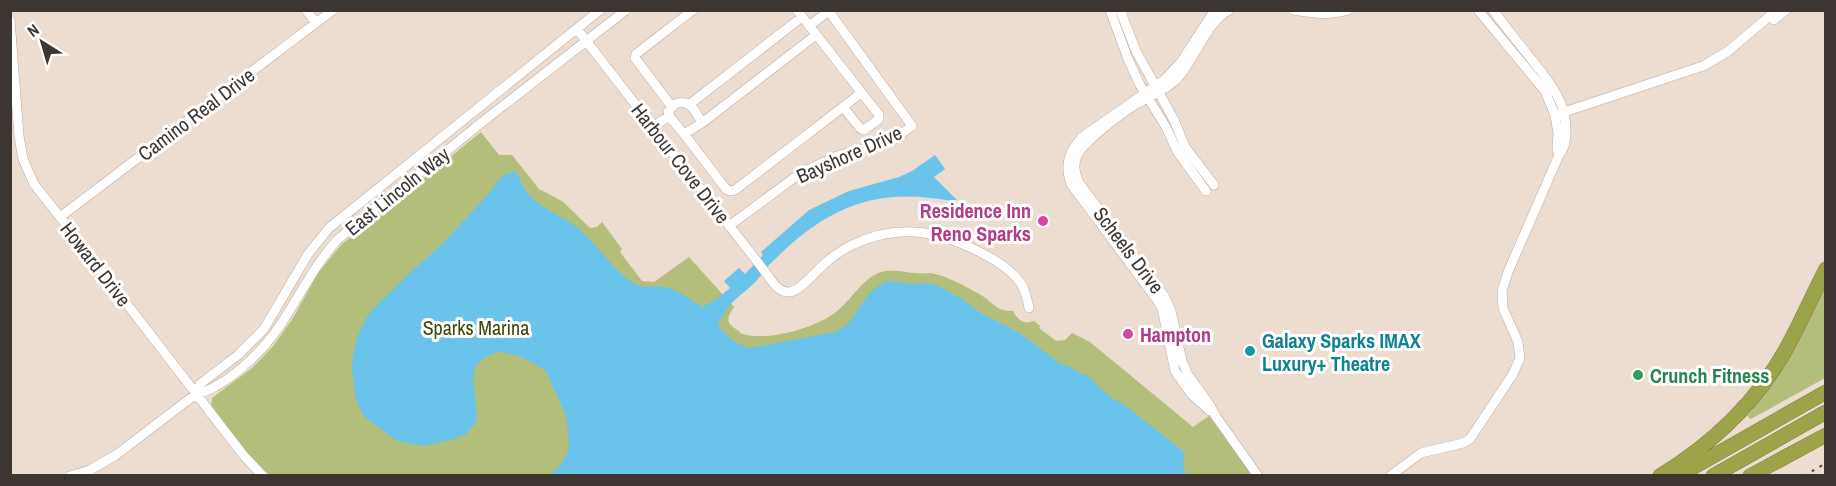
<svg xmlns="http://www.w3.org/2000/svg" width="1836" height="486" font-family="'Archivo Narrow',sans-serif">
<style>
.green{fill:#b3be7b}
.water{fill:#69c3ea}
.lines{fill:none;stroke-linecap:round;stroke-linejoin:round}
.minor-casing{stroke:#bcaca1;stroke-width:10}
.highway-casing{stroke:#7b7c41;stroke-width:15}
.minor{stroke:#fff;stroke-width:9}
.highway{stroke:#9da349;stroke-width:14}
.rail{stroke:#504843;stroke-width:2;stroke-dasharray:3 6;stroke-linecap:butt}
.hotel-dot{fill:#d1479c;stroke:#fff;stroke-width:2}
.culture-dot{fill:#0f9aa8;stroke:#fff;stroke-width:2}
.leisure-dot{fill:#2e9e5b;stroke:#fff;stroke-width:2}
.labels{text-anchor:middle;dominant-baseline:central;stroke-width:6;stroke-linejoin:round;paint-order:stroke}
.street-label{font-size:20px;fill:#3c3531;stroke:#fff}
.hotel-label{font-size:20px;font-weight:bold;fill:#b23c85;stroke:#fff;text-anchor:end}
.park-label{font-size:20px;fill:#40470b;stroke:#fff}
.culture-label{font-size:20px;font-weight:bold;fill:#0d838f;stroke:#fff;text-anchor:start}
.leisure-label{font-size:20px;font-weight:bold;fill:#27864d;stroke:#fff;text-anchor:start}
</style>
<rect width="100%" height="100%" fill="#eddcd0"/>
<path class="green" d="M481 132 499 155H512L539 189 562 201 590 228 597 227 602 222 622 249 620 252 642 281 654 282 689 257 734 307C723 322 730 325 740 332V333C764 343 816 328 836 312 852 300 864 275 885 271 896 269 906 273 917 273 921 274 926 273 931 273 948 276 966 287 981 295 994 303 995 311 1013 311 1018 320 1023 325 1034 321L1040 326 1039 328 1056 341 1065 340 1072 333 1090 342 1193 427 1209 416 1253 475H270C246 458 229 429 211 406L212 398 252 368 274 345 293 318 318 273 341 245Z
M1825 285V378L1751 419 1747 416C1780 376 1803 331 1825 285Z"/>
<path class="water" d="M935 155 945 169 934 177 957 200 951 201C874 186 826 208 772 262 766 267 763 274 757 280 749 289 738 296 730 305 725 311 721 318 718 325 725 336 737 345 750 348L835 332C859 324 859 290 889 281L911 284 927 283 936 285 946 290 965 301 982 314 1018 332 1061 364 1069 366 1077 372 1088 376 1110 397 1126 406 1184 452 1183 466 1186 475H550L561 464 567 454 569 445 566 415 546 371 524 358 500 351C457 363 480 393 476 423L466 434 457 438 425 446 407 443 396 440 367 419 362 413 355 396 352 368 353 354 357 338 363 324 370 312 410 273 440 246 484 199 502 176 515 171C521 178 522 188 529 195 542 209 560 215 575 226 597 242 611 270 635 284 646 290 655 285 666 287 680 291 691 301 703 307L719 297 730 288 724 281 739 268 745 274 763 255 761 252 809 210 849 191 899 177 912 171Z"/>
<g class="lines">
<defs>
<path id="minor" d="M306 10 316 23
M1110 10 1128 59 1140 85 1166 127 1177 151 1206 191
M1120 10 1136 51 1174 120 1185 147 1214 185
M1229 10C1205 23 1195 61 1176 80 1164 91 1150 96 1136 104 1122 113 1083 142 1077 156 1073 165 1075 174 1079 183L1165 297 1171 311 1182 361 1188 375 1209 404 1217 418 1258 476
M1293 10C1312 13 1329 16 1348 10
M1478 10 1545 91 1555 115 1558 134 1557 149 1559 155
M10 20 19 136 23 159 34 184 60 217 244 456 263 476
M1774 20 1786 10
M809 26 829 11
M577 29 766 273C772 281 778 293 790 292 801 291 819 267 829 260 836 254 844 249 852 245 871 236 893 231 914 232 945 233 1001 257 1020 282 1026 290 1027 299 1029 308
M690 104 802 17
M672 107 635 58 636 54 693 10
M843 107 861 93
M1555 115 1703 66 1727 52 1777 10
M702 123 816 35
M653 127 669 116 684 134 702 123C695 111 690 98 675 104L668 112 669 116
M684 134 726 189 730 191 735 190 843 107 860 128 864 130 879 119V115L797 10
M60 217 333 10
M729 226 802 172 837 156 882 144 893 140 912 126 828 10
M196 394 200 384 238 355 264 329 308 254 329 228 600 10
M1210 411 1191 394 1175 371 1162 308 1158 301 1071 184C1064 164 1069 152 1082 137L1164 80 1181 62 1215 10
M70 476 90 470 116 455 196 394C209 391 218 385 229 378 253 360 273 339 288 313 304 287 317 263 337 240L481 123 626 10
M1390 476 1421 453 1463 443 1470 439 1513 374 1520 358 1518 342 1503 308 1502 291 1508 272 1559 155C1565 148 1566 141 1566 133 1567 100 1547 79 1528 55 1516 40 1504 25 1493 10"/>
<path id="highway" d="M1660 476C1712 444 1755 404 1785 351 1800 324 1812 296 1826 269
M1678 476 1826 392
M1713 476 1826 412
M1750 476 1826 435"/>
</defs>
<use href="#minor" class="minor-casing"/>
<use href="#highway" class="highway-casing"/>
<use href="#minor" class="minor"/>
<use href="#highway" class="highway"/>
<path class="rail" d="M1804 476 1826 463"/>
</g>
<g class="hotel-dot">
<circle cx="1043" cy="221" r="6"/>
<circle cx="1128" cy="334" r="6"/>
</g>
<circle class="culture-dot" cx="1250" cy="351" r="6"/>
<circle class="leisure-dot" cx="1638" cy="375" r="6"/>
<g class="labels">
<g class="street-label">
<text transform="translate(196 114) rotate(-37)">Camino Real Drive</text>
<text transform="translate(849 154) rotate(-24)">Bayshore Drive</text>
<text transform="translate(681 163) rotate(52)">Harbour Cove Drive</text>
<text transform="translate(397 191) rotate(-39)">East Lincoln Way</text>
<text transform="translate(1129 250) rotate(53)">Scheels Drive</text>
<text transform="translate(96 264) rotate(52)">Howard Drive</text>
</g>
<g class="hotel-label">
<text x="1031" y="210">Residence Inn<tspan x="1031" dy="23">Reno Sparks</tspan></text>
<text x="1140" y="334" text-anchor="start">Hampton</text>
</g>
<g class="park-label">
<text x="476" y="327">Sparks Marina</text>
</g>
<g class="culture-label">
<text x="1262" y="340">Galaxy Sparks IMAX<tspan x="1262" dy="23">Luxury+ Theatre</tspan></text>
</g>
<g class="leisure-label">
<text x="1650" y="375">Crunch Fitness</text>
</g>
</g>
<rect width="1836" height="486" fill="none" stroke="#3c3531" stroke-width="24"/>
<g transform="translate(42 42) rotate(323)" stroke="#ffffff" stroke-width="4.5" paint-order="stroke">
<path d="M0-4.5L10 22L0 15L-10 22Z" fill="#3c3531"/>
<text y="-9" font-size="16" font-weight="bold" text-anchor="middle" fill="#3c3531">N</text>
</g>
</svg>
